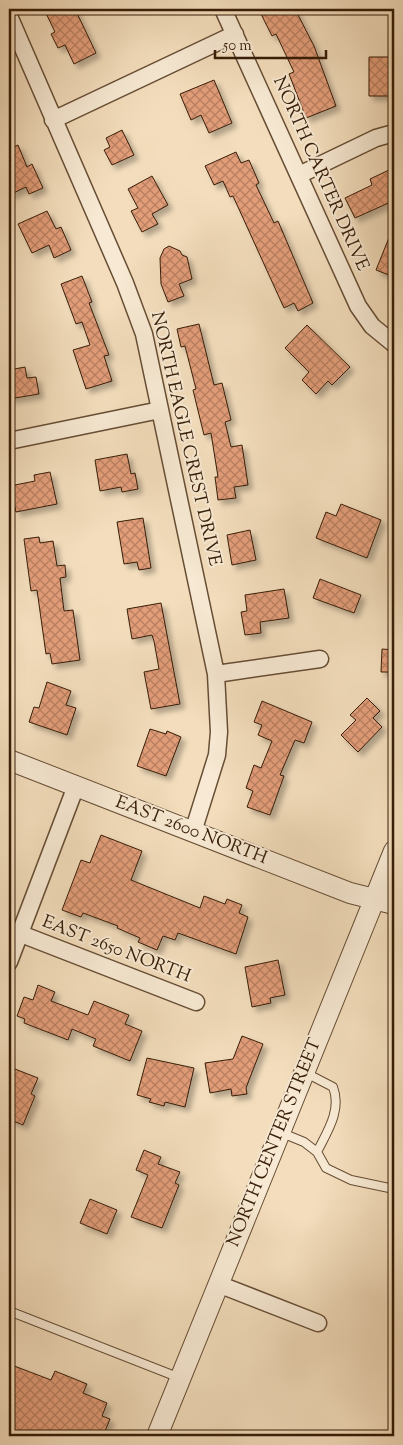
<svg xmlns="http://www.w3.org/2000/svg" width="403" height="1445" font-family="'Sorts Mill Goudy',serif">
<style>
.building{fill:url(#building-cross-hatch);stroke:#371d07;filter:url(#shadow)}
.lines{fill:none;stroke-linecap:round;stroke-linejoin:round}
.service-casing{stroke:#664d34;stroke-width:10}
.minor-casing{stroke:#664d34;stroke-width:19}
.tertiary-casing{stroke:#664d34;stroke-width:22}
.service{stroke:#f7e9d3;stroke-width:8}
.minor{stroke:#f7e9d3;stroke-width:16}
.tertiary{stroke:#f7e9d3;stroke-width:20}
.labels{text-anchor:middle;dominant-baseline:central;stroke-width:4;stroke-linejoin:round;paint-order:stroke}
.street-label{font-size:18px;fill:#371d07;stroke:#f7e9d3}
</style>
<defs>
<pattern id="building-cross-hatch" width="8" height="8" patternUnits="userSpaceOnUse" patternTransform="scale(1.25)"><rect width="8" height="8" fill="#e29d79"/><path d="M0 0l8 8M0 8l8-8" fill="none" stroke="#b87f61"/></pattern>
<filter id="shadow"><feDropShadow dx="4.5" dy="4.5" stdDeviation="2.5" flood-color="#0004"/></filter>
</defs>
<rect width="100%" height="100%" fill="#f3ddbc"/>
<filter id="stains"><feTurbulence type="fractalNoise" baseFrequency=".004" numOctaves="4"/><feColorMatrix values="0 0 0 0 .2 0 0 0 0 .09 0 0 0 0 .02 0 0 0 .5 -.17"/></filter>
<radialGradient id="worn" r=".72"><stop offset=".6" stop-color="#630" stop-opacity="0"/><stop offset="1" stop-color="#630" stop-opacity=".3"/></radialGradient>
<path class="building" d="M44 9H75L96 53 74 64 65 45 58 48 51 34 55 32Z
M271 9H295L314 46 336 106 306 118 289 74 294 72 276 34 272 36 261 14Z
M369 57H394V96H369Z
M214 80 232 123 209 133 201 115 191 120 180 94Z
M122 130 134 155 112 165 104 150 110 147 106 138Z
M18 145 27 167 32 164 43 188 29 194 26 187 9 195V149Z
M236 152 241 163 249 160 259 183 256 185 274 223 278 221 313 303 298 311 294 303 284 308 233 196 230 197 223 181 214 185 205 166Z
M391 169 394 177V188L388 191 393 201 355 218 345 198 372 185 370 179Z
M152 176 168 205 152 214 158 224 142 232 131 211 138 208 128 189Z
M47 211 56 229 61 227 71 250 54 258 49 245 32 253 18 224Z
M394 225V277L376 270Z
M169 246 180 251 182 255 187 257 192 279 179 284 184 296 168 302 161 284 160 258 164 249Z
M82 276 92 302 89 303 109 355 104 356 112 381 86 389 73 350 90 345 82 322 76 324 61 284Z
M199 324 214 385 222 383 231 420 225 422 231 447 242 445 248 485 234 487 236 498 218 500 215 477H218L211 433 204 435 193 390 196 389 185 346 181 347 177 329Z
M307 325 350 367 332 385 328 381 316 394 302 380 309 372 285 348Z
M25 367 27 378 36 377 39 394 9 399V370Z
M127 454 131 474 135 473 138 489 122 492 121 487 100 491 95 460Z
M50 472 57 504 16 512 10 486 35 481 34 475Z
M341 504 381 520 367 558 316 538 326 512 336 516Z
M143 518 151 568 139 570 137 562 124 564 117 522Z
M250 530 256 560 232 565 227 535Z
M39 537 40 543 53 541 57 566 65 565 66 577 60 578 64 611 73 610 80 660 52 664 50 653 46 654 37 590 31 591 24 539Z
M320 579 361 595 354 613 313 598Z
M284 589 289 618 260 622 261 633 245 635 241 612 247 611 245 595Z
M161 603 180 704 151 709 144 672 159 669 154 641 152 635 132 639 127 609Z
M382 649 394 650V672H381Z
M47 682 71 691 66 705 76 708 67 735 29 722 34 707 39 708Z
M367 698 380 711 373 718 382 727 358 752 341 735 356 720 350 715Z
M262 701 312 722 304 743 295 740 280 775 284 776 270 815 247 807 253 791 246 788 254 765 261 768 272 741 258 735 262 725 254 722Z
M150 729 166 734 167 731 181 737 166 776 137 766Z
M101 835 142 851 131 880 200 908 204 896 225 904 227 899 242 905 239 913 248 917 236 954 178 933 175 940 163 936 157 950 138 942 140 938 117 928 118 926 83 913 81 917 62 910 81 860 90 863Z
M278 960 285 995 270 998 271 1003 252 1007 245 967Z
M38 985 55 992 51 1001 88 1015 94 1001 129 1015 125 1024 142 1031 130 1061 93 1046 96 1039 72 1029 68 1040 24 1023 25 1019 17 1016 24 997 33 1000Z
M242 1036 263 1044 246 1088 247 1094 232 1096 231 1089 210 1093 205 1063 233 1059Z
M147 1058 194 1068 185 1107 165 1102 164 1106 149 1102 151 1099 137 1095Z
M15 1069 38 1078 31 1094 35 1096 23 1125 9 1119V1084Z
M144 1150 161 1157 158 1164 180 1172 175 1183 179 1185 162 1228 131 1217 148 1175 136 1170Z
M90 1199 117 1210 107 1234 80 1223Z
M9 1364 51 1380 55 1371 87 1384 83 1393 107 1403 102 1416 110 1419 103 1436H29L9 1428Z"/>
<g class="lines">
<defs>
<path id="service" d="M306 1073 333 1087C342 1110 327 1132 317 1152
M282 1133 304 1142 317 1152 326 1168 351 1180 394 1189
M9 1311 180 1378"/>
<path id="minor" d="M223 9 358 306 372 326 394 344
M9 16 125 283 144 334 216 674 219 732 217 755 193 832
M53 120 235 34
M299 175 376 138 394 133
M9 441 160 410
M216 674 320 659
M21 934 196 1002
M9 962 76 786
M218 1284 318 1323"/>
<path id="tertiary" d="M9 760 350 893 394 904
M157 1436 394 851"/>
</defs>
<use href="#service" class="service-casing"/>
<use href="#minor" class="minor-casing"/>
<use href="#tertiary" class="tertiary-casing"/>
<use href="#service" class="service"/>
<use href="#minor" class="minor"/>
<use href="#tertiary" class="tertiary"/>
</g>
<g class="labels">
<g class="street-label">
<text transform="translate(320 174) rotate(66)">NORTH CARTER DRIVE</text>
<text transform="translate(185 439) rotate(77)">NORTH EAGLE CREST DRIVE</text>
<text transform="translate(191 831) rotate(21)">EAST 2600 NORTH</text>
<text transform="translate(116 950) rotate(21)">EAST 2650 NORTH</text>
<text transform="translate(275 1143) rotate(-68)">NORTH CENTER STREET</text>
</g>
</g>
<rect width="403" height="1445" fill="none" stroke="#f3ddbc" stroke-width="30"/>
<rect x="10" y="10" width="383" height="1425" fill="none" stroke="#371d07" stroke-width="2.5"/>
<rect x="15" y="15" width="373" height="1415" fill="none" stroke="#371d07"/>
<path d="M215 50v8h111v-8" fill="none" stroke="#371d07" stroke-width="2.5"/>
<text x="223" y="50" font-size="15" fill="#371d07" stroke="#f7e9d3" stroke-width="4" paint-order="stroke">50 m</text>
<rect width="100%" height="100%" filter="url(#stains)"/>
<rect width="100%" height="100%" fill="url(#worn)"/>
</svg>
